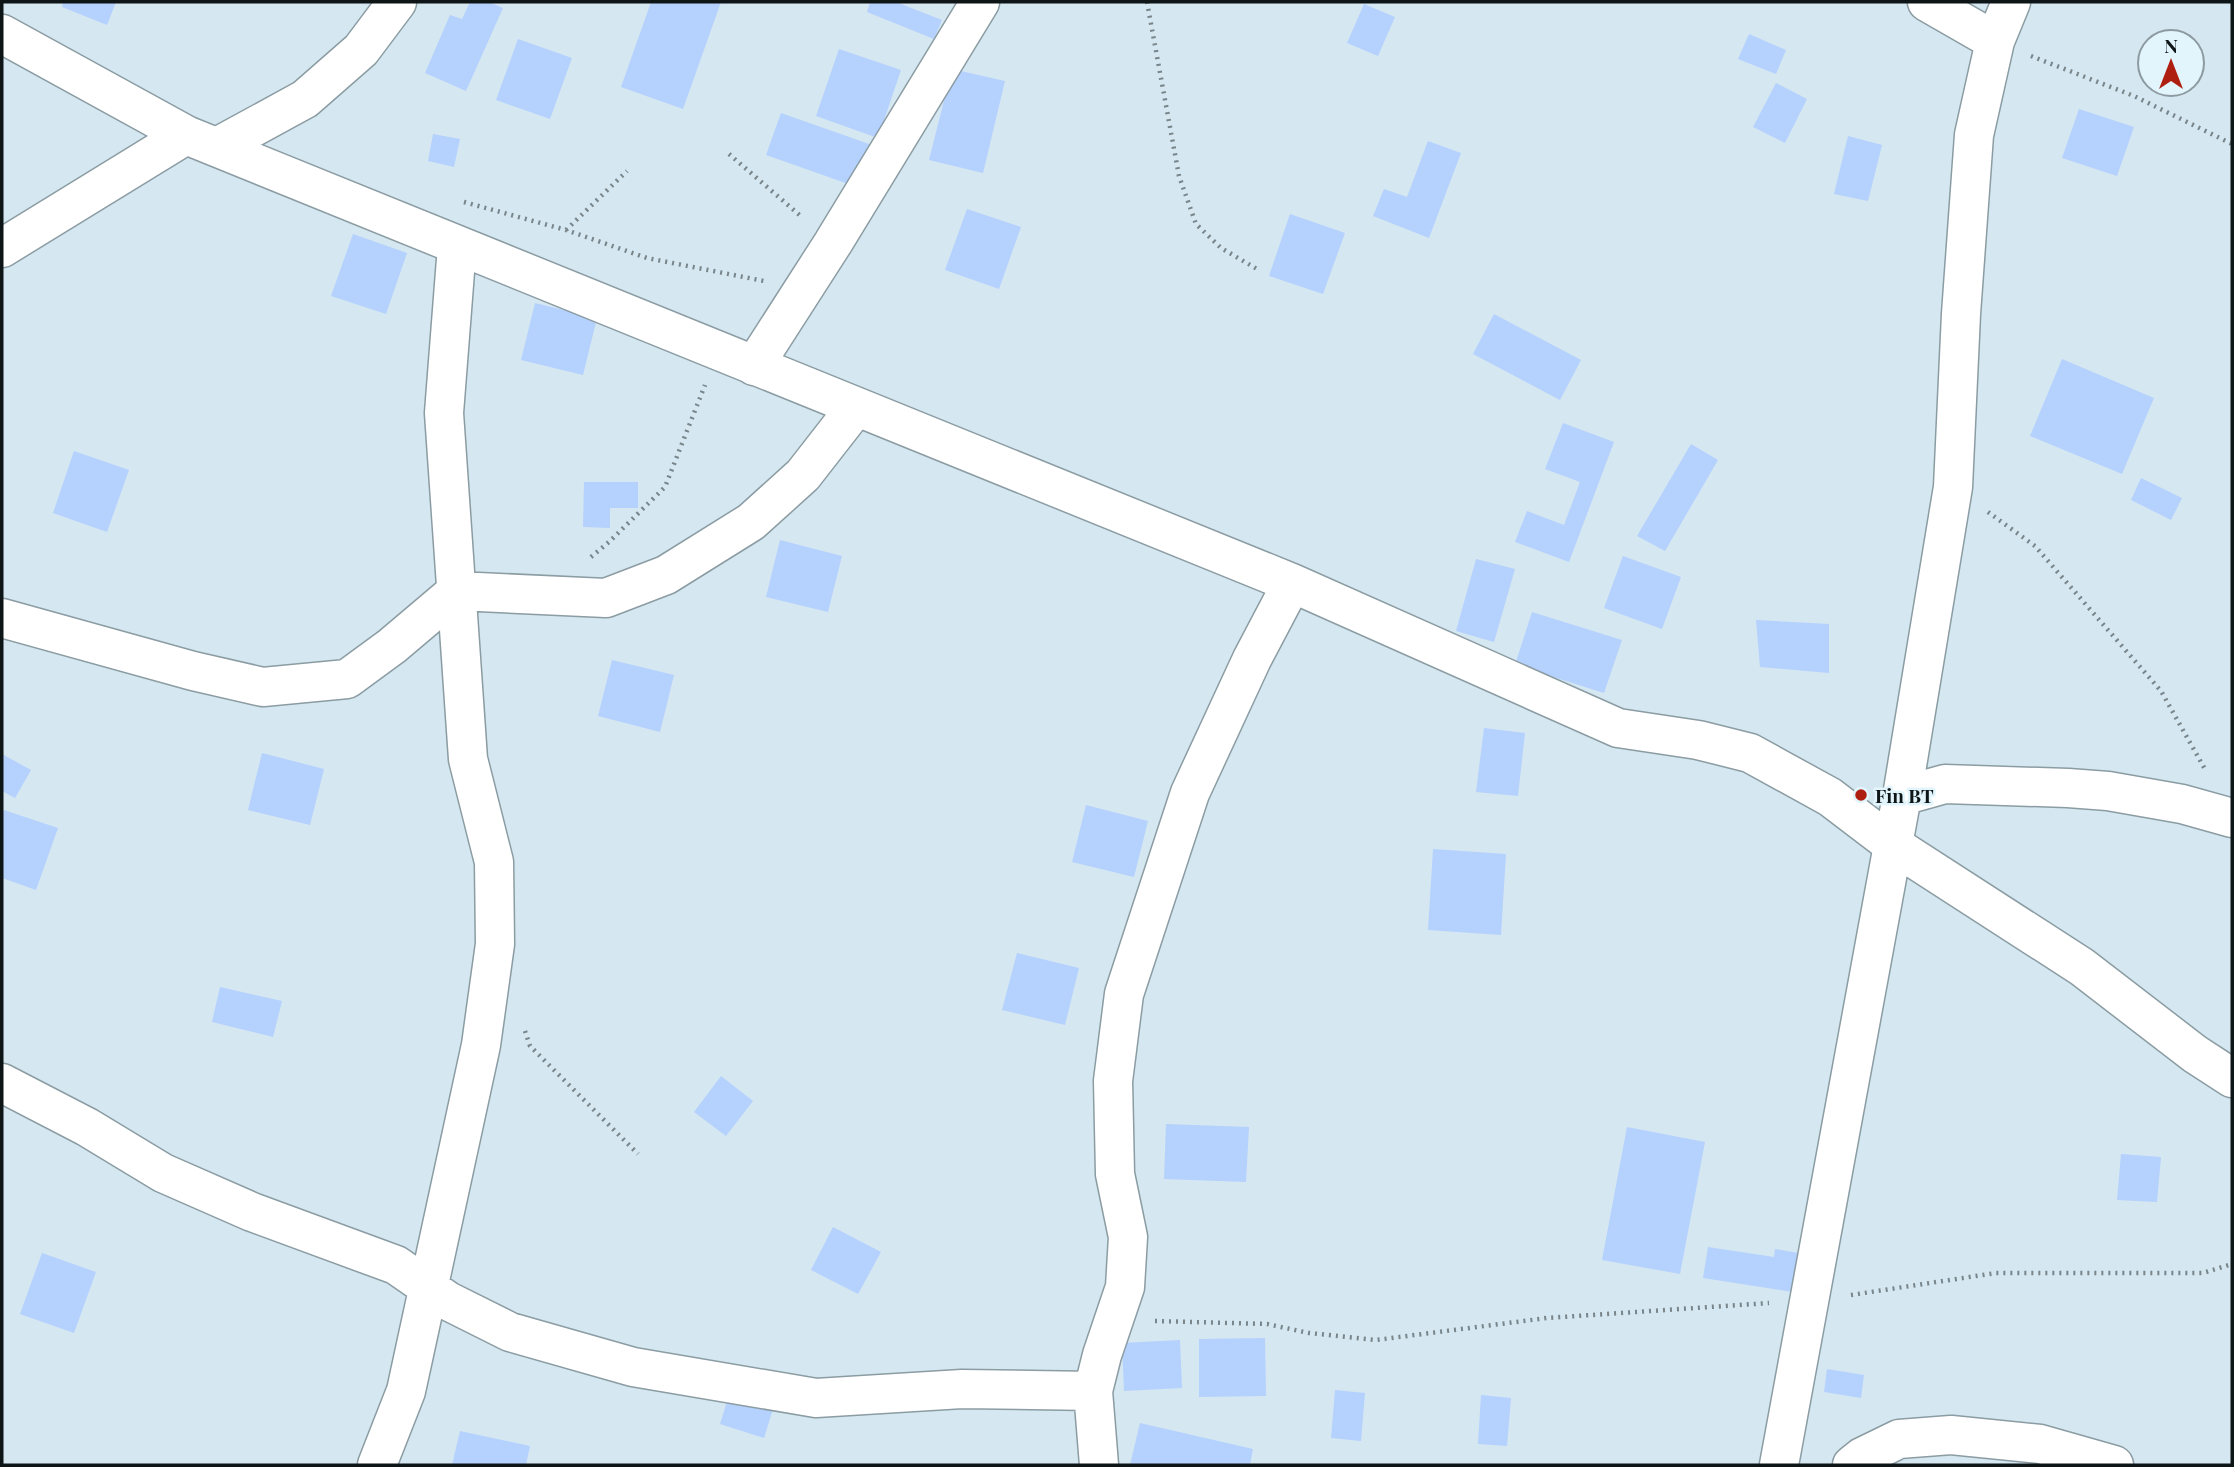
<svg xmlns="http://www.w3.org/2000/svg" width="2234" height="1467" font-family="'Playfair Display',serif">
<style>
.building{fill:#b5d1fe}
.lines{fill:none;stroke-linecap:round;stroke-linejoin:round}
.minor-casing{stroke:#8b9ca3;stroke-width:41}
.path{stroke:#78858a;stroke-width:4.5;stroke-dasharray:2 5;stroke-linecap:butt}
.minor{stroke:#fff;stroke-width:38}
.poi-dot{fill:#ae1f11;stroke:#e2f5fd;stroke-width:2.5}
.labels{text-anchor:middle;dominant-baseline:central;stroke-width:5;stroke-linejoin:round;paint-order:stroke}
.poi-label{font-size:19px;font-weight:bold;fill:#0e1517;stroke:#e2f5fd;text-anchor:start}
</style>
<rect width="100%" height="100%" fill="#d5e7f0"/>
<path class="building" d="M63 2H116L107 25 62 7Z
M470 2H489L503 8 466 91 425 73 450 15 462 19Z
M651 2H721L683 109 621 87Z
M870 2H896L942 20 934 39 867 12Z
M1364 4 1395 17 1378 56 1347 43Z
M1749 34 1786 50 1776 74 1738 59Z
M518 39 572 58 550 119 496 100Z
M839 49 901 70 878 138 816 116Z
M952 69 1005 81 983 173 929 160Z
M1776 83 1807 99 1785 143 1753 127Z
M2079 109 2134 127 2117 176 2062 158Z
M781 113 872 145 857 187 766 155Z
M433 134 460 139 454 167 428 161Z
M1848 136 1882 145 1868 201 1834 194Z
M1428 141 1461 153 1429 238 1373 216 1384 189 1407 197Z
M967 209 1021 227 999 289 945 270Z
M1290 214 1345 233 1323 294 1269 276Z
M353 234 407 253 386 314 331 296Z
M535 303 597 318 583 375 521 360Z
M1494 314 1581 360 1560 400 1473 354Z
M2062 359 2154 398 2122 474 2030 436Z
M1563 423 1614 442 1569 562 1515 542 1527 511 1564 525 1580 482 1545 469Z
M1691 444 1718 460 1665 551 1637 536Z
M74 451 129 470 107 532 53 513Z
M2141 478 2182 498 2171 520 2131 500Z
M584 482H638V508H610V528L583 527Z
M780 540 842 556 828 612 766 597Z
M1623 556 1681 577 1662 629 1604 608Z
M1476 559 1515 569 1494 642 1456 631Z
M1532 612 1622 640 1604 693 1515 665Z
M1756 620 1829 624V673L1760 667Z
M612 660 674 675 660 732 598 716Z
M1484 728 1525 733 1518 796 1476 792Z
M262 753 324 769 310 825 248 810Z
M2 754 31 770 15 798 2 791Z
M1086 805 1148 821 1134 877 1072 862Z
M4 810 58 828 36 890 2 878V816Z
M1433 849 1506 854 1501 935 1428 930Z
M1017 953 1079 968 1065 1025 1002 1010Z
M220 987 282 1001 273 1037 212 1022Z
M721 1076 753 1101 726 1136 694 1112Z
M1166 1124 1249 1127 1246 1182 1164 1179Z
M1627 1127 1705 1142 1680 1274 1602 1260Z
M2121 1154 2161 1157 2157 1202 2117 1200Z
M833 1227 881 1252 858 1294 811 1270Z
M1708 1247 1774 1257 1775 1249 1799 1253 1793 1292 1703 1278Z
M42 1253 96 1272 74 1333 20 1314Z
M1265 1338 1266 1396 1199 1397V1339Z
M1180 1340 1182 1388 1124 1391 1122 1343Z
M1827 1369 1864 1375 1861 1398 1824 1392Z
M1335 1390 1365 1393 1361 1441 1331 1438Z
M729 1395 773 1409 764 1438 720 1424Z
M1481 1395 1511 1398 1507 1446 1478 1444Z
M1140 1423 1253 1449 1250 1465H1130Z
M460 1431 530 1446 526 1465H452Z"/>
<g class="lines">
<defs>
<path id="minor" d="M1927 2 1995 41
M2 34 186 135 1292 583 1618 728 1698 740 1750 753 1830 797 1893 845 2082 967 2195 1054 2232 1078
M217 147 305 99 361 50 397 2
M2 248 186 135
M754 366 833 243 980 2
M2 618 193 671 263 687 347 679 392 646 457 591 606 598 666 575 751 522 803 475 856 407
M1902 796 1945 784 2068 788 2108 791 2182 804 2232 818
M2 1083 87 1127 163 1173 252 1212 396 1265 448 1301 510 1332 633 1367 816 1398 962 1389 1093 1391
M377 1465 406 1391 481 1045 495 944 494 862 468 759 444 413 457 246
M1099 1465 1093 1391 1102 1355 1125 1287 1128 1237 1115 1174 1113 1081 1124 994 1190 793 1252 659 1292 583
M1779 1465 1902 796 1953 487 1961 314 1974 135 1995 41 2011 2
M1852 1465 1862 1457 1899 1439 1951 1435 2040 1444 2114 1465"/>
</defs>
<use href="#minor" class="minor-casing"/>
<path class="path" d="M1147 2 1179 176 1196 224 1221 248 1257 269
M2031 56 2134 96 2232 144
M729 154 803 218
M464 202 566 230 647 258 764 281
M566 230 627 171
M1988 512 2035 546 2161 691 2206 771
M591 557 609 542 665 487 705 385
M525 1031 530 1046 638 1154
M1851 1295 1996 1273H2203L2232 1264
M1155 1321 1267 1324 1309 1333 1376 1340 1547 1318 1769 1303"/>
<use href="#minor" class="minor"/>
</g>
<circle class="poi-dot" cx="1861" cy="795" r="7"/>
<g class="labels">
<g class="poi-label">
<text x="1875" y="795">Fin BT</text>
</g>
</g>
<rect width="2234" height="1467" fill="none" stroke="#0e1517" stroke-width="7"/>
<g transform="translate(2171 63)"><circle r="33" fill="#e2f5fd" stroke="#8d9ba1" stroke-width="2"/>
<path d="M0-5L12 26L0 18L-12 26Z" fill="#ae1f11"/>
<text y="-10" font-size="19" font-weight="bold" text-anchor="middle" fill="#0e1517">N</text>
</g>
</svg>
